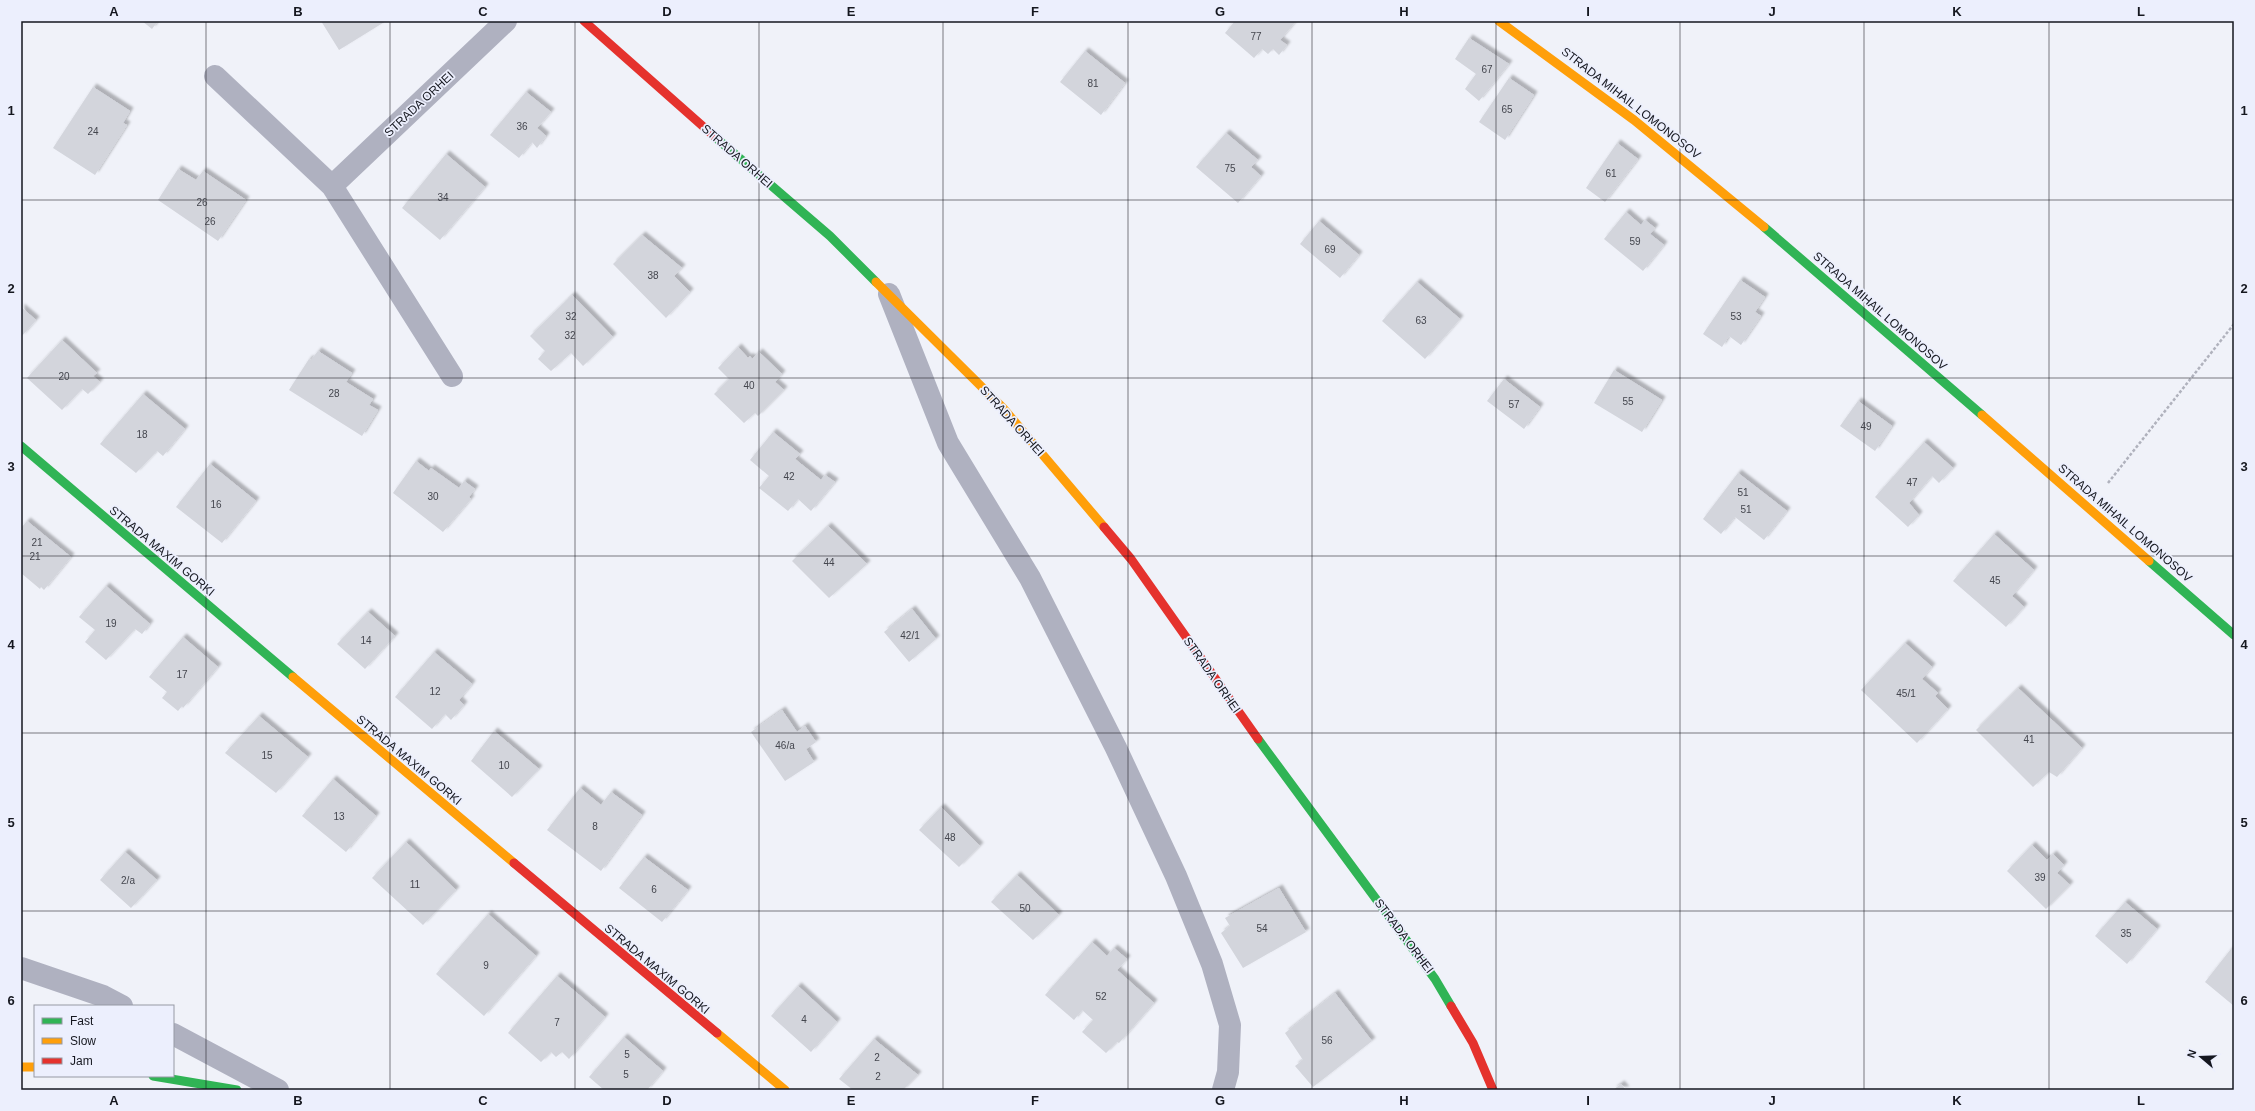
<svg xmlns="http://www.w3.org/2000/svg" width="2255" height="1111" font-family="Helvetica,sans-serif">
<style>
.building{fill:#d3d5dc;filter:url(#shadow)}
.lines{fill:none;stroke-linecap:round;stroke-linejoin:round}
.path{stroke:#b0b2bd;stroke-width:2.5;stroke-dasharray:3 2;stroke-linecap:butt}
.street{stroke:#afb1c0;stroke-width:22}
.fast{stroke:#30b455;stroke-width:9}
.slow{stroke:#ff9f0a;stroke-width:9}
.jam{stroke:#e5322d;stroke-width:9}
.grid{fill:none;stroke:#15171f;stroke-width:1;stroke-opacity:0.55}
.labels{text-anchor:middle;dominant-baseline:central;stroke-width:3.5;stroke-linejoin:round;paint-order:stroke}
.number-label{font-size:10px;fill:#44464e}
.street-label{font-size:12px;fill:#15171f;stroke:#eceffd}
.neatline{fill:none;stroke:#15171f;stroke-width:1.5}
.grid-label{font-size:13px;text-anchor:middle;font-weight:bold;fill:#15171f}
</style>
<defs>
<filter id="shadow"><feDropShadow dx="3.5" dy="-3.5" stdDeviation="1" flood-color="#0004"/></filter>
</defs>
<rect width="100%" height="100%" fill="#f0f2f9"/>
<path class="building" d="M142 21H158L152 29Z
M321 21H386L339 50Z
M1235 21H1296L1280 40 1287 45 1279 55 1273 49 1268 54 1262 49 1254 58 1225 33Z
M1469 38 1509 64 1479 101 1465 89 1476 74 1455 59Z
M1085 51 1125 83 1101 115 1060 82Z
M1509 78 1534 95 1505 140 1479 122Z
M93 87 130 111 123 123 127 125 95 175 53 148Z
M526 92 551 112 537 128 546 136 537 148 532 142 519 158 490 135Z
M1226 133 1258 160 1251 167 1261 176 1238 203 1196 167Z
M1617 143 1638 159 1605 202 1586 188Z
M446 154 485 187 440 240 402 208Z
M178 169 196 180 203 171 246 200 218 241 158 200Z
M1626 212 1641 225 1645 220 1655 228 1650 234 1664 245 1643 271 1604 239Z
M1319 221 1359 255 1340 278 1300 244Z
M642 235 682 268 674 276 690 292 666 318 613 264Z
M1740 280 1765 297 1755 312 1761 316 1741 345 1729 336 1722 347 1703 334Z
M1417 282 1460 319 1425 359 1382 321Z
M572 295 613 337 583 366 571 353 551 371 538 359 545 351 530 336Z
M21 307 36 320 21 337Z
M62 340 97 373 93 376 100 382 88 394 82 389 62 410 27 378Z
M738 347 748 358 750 356 752 359 759 352 782 374 775 382 784 390 758 416 755 413 744 423 714 394 729 379 718 368Z
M318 351 352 373 346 382 373 399 369 405 378 410 362 436 289 390 309 359 311 360Z
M1614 370 1662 400 1642 432 1594 403Z
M1504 379 1540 407 1524 429 1487 401Z
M143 394 185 429 163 456 157 451 136 473 100 444Z
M1858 401 1892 426 1875 451 1840 426Z
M773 432 800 454 795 459 821 480 825 475 835 482 811 511 798 499 788 511 759 488 769 476 750 460Z
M1924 442 1953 468 1939 483 1932 476 1909 503 1919 515 1908 527 1875 497Z
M416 461 429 471 431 468 459 488 464 481 475 489 469 497 471 499 443 532 393 493Z
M210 464 256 501 222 543 176 507Z
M1738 473 1787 511 1764 540 1735 517 1721 534 1703 519Z
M27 521 71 557 44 590 41 587 40 589 21 573V528Z
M828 526 867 564 829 598 792 561Z
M1994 534 2034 570 2012 596 2024 607 2006 627 1953 581Z
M106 586 150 624 142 634 135 629 106 660 85 642 95 630 79 617Z
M912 609 936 639 909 662 884 632Z
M368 612 395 636 365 669 337 644Z
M183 637 218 667 183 708 182 706 178 711 162 698 167 692 149 677Z
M1905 643 1932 667 1922 679 1938 693 1935 696 1948 709 1917 743 1861 690Z
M434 652 472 684 459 700 464 705 451 720 445 714 432 729 395 697Z
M2018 688 2082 748 2057 777 2049 772 2033 787 1976 730Z
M782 710 797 732 805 726 816 742 806 749 814 762 785 781 751 732Z
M259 716 308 757 276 793 225 753Z
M494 731 539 769 512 797 471 761Z
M333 779 376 816 346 852 302 816Z
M580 788 601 805 611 792 642 815 601 871 547 830Z
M941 807 980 846 959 867 919 830Z
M406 842 456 890 423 925 372 878Z
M2032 845 2047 860 2053 854 2064 865 2057 873 2070 885 2046 909 2007 871Z
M125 852 157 880 131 908 100 880Z
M644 857 688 890 662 922 619 888Z
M1017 875 1059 915 1033 940 991 902Z
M1279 888 1306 932 1243 968 1221 933 1230 926 1225 918Z
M2125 902 2157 929 2127 964 2095 936Z
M488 914 536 956 484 1016 436 974Z
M1092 942 1107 956 1114 948 1127 959 1117 970 1154 1003 1119 1043 1117 1042 1106 1053 1082 1032 1093 1020 1082 1010 1074 1020 1045 995Z
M2231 949 2234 951V1006L2205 982Z
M557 976 605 1017 569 1059 562 1052 556 1057 551 1052 541 1062 508 1033Z
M798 986 837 1022 811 1052 771 1016Z
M1335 993 1372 1041 1313 1087 1295 1066 1303 1060 1285 1033Z
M624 1037 663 1071 647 1090H604L589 1077Z
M874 1039 918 1075 903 1090H853L839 1079Z
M1621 1084 1626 1090H1613Z"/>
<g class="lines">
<path class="path" d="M2108 483 2234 324"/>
<path class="street" d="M215 76 332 186 452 376
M332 186 506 21
M889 294 948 443 1030 578 1116 748 1176 876 1212 964 1230 1025 1228 1072 1223 1090
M21 968 103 996 122 1006
M173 1034 278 1090"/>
<path class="fast" d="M715 137 830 236 876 282
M1764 227 1982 415
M21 446 293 677
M2149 561 2234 635
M1258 739 1435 979 1451 1006
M153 1076 237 1090"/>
<path class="slow" d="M1499 21 1634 120 1764 227
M876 282 1003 408 1104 527
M1982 415 2149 561
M293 677 514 863
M717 1033 785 1090
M21 1067H35"/>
<path class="jam" d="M584 21 715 137
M1104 527 1131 559 1258 739
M514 863 717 1033
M1451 1006 1473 1043 1493 1090"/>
</g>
<path class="grid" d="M206 21V1090M390 21V1090M575 21V1090M759 21V1090M943 21V1090M1128 21V1090M1312 21V1090M1496 21V1090M1680 21V1090M1864 21V1090M2049 21V1090M21 200H2234M21 378H2234M21 556H2234M21 733H2234M21 911H2234"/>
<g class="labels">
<g class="number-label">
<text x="1256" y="36">77</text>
<text x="1487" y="69">67</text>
<text x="1093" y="83">81</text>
<text x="1507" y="109">65</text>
<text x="522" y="126">36</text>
<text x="93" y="131">24</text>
<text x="1230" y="168">75</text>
<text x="1611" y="173">61</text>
<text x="443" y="197">34</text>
<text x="202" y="202">26</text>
<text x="210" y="221">26</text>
<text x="1635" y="241">59</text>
<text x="1330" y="249">69</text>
<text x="653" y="275">38</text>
<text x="571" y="316">32</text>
<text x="1736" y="316">53</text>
<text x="1421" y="320">63</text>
<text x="570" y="335">32</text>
<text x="64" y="376">20</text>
<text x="749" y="385">40</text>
<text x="334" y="393">28</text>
<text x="1628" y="401">55</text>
<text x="1514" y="404">57</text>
<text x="1866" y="426">49</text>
<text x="142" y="434">18</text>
<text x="789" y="476">42</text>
<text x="1912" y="482">47</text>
<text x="1743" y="492">51</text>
<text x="433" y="496">30</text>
<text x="216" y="504">16</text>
<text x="1746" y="509">51</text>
<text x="37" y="542">21</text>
<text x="35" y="556">21</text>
<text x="829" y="562">44</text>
<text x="1995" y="580">45</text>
<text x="111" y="623">19</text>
<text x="910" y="635">42/1</text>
<text x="366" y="640">14</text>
<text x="182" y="674">17</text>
<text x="435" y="691">12</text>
<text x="1906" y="693">45/1</text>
<text x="2029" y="739">41</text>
<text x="785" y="745">46/a</text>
<text x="267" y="755">15</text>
<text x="504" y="765">10</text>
<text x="339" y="816">13</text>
<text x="595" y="826">8</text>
<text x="950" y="837">48</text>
<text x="2040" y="877">39</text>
<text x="128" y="880">2/a</text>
<text x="415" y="884">11</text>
<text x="654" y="889">6</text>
<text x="1025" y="908">50</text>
<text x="1262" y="928">54</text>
<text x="2126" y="933">35</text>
<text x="486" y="965">9</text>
<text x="1101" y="996">52</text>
<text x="804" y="1019">4</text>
<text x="557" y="1022">7</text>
<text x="1327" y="1040">56</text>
<text x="627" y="1054">5</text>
<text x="877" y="1057">2</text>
<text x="626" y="1074">5</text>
<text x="878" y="1076">2</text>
</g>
<g class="street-label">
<text transform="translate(1631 103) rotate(38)">STRADA MIHAIL LOMONOSOV</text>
<text transform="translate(419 104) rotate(-43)">STRADA ORHEI</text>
<text transform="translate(737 156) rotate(41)">STRADA ORHEI</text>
<text transform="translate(1880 311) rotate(41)">STRADA MIHAIL LOMONOSOV</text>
<text transform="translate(1012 421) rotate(48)">STRADA ORHEI</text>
<text transform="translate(2125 523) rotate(41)">STRADA MIHAIL LOMONOSOV</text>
<text transform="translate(162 551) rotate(40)">STRADA MAXIM GORKI</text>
<text transform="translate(1212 675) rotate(55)">STRADA ORHEI</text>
<text transform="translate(409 760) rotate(40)">STRADA MAXIM GORKI</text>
<text transform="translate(1404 936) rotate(53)">STRADA ORHEI</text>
<text transform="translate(657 969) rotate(40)">STRADA MAXIM GORKI</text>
</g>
</g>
<rect width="2255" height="1111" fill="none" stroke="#eceffd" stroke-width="44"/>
<rect x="34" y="1005" width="140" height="72" fill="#eceffd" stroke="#9699a4"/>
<rect x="42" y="1018" width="20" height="6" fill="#30b455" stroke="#9699a4"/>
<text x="70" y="1025" font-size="12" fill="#15171f">Fast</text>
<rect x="42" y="1038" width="20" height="6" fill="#ff9f0a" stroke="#9699a4"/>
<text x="70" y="1045" font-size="12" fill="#15171f">Slow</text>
<rect x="42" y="1058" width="20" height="6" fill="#e5322d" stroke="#9699a4"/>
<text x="70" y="1065" font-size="12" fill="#15171f">Jam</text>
<g transform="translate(2201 1057) rotate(289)" stroke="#eceffd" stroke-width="3" paint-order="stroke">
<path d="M0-3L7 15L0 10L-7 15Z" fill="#15171f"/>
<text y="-6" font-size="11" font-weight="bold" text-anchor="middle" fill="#15171f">N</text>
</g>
<rect x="22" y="22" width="2211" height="1067" class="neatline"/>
<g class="grid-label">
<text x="114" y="16">A</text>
<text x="298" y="16">B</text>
<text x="483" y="16">C</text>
<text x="667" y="16">D</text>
<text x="851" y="16">E</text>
<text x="1035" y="16">F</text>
<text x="1220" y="16">G</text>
<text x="1404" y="16">H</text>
<text x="1588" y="16">I</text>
<text x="1772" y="16">J</text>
<text x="1957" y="16">K</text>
<text x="2141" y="16">L</text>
<text x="11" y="115">1</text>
<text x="2244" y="115">1</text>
<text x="11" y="293">2</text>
<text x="2244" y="293">2</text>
<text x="11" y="471">3</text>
<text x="2244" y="471">3</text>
<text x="11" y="649">4</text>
<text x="2244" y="649">4</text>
<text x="11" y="827">5</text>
<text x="2244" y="827">5</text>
<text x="11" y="1005">6</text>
<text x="2244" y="1005">6</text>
<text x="114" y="1105">A</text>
<text x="298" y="1105">B</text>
<text x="483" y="1105">C</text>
<text x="667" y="1105">D</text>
<text x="851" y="1105">E</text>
<text x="1035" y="1105">F</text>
<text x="1220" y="1105">G</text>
<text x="1404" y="1105">H</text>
<text x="1588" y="1105">I</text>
<text x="1772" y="1105">J</text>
<text x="1957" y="1105">K</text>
<text x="2141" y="1105">L</text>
</g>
</svg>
